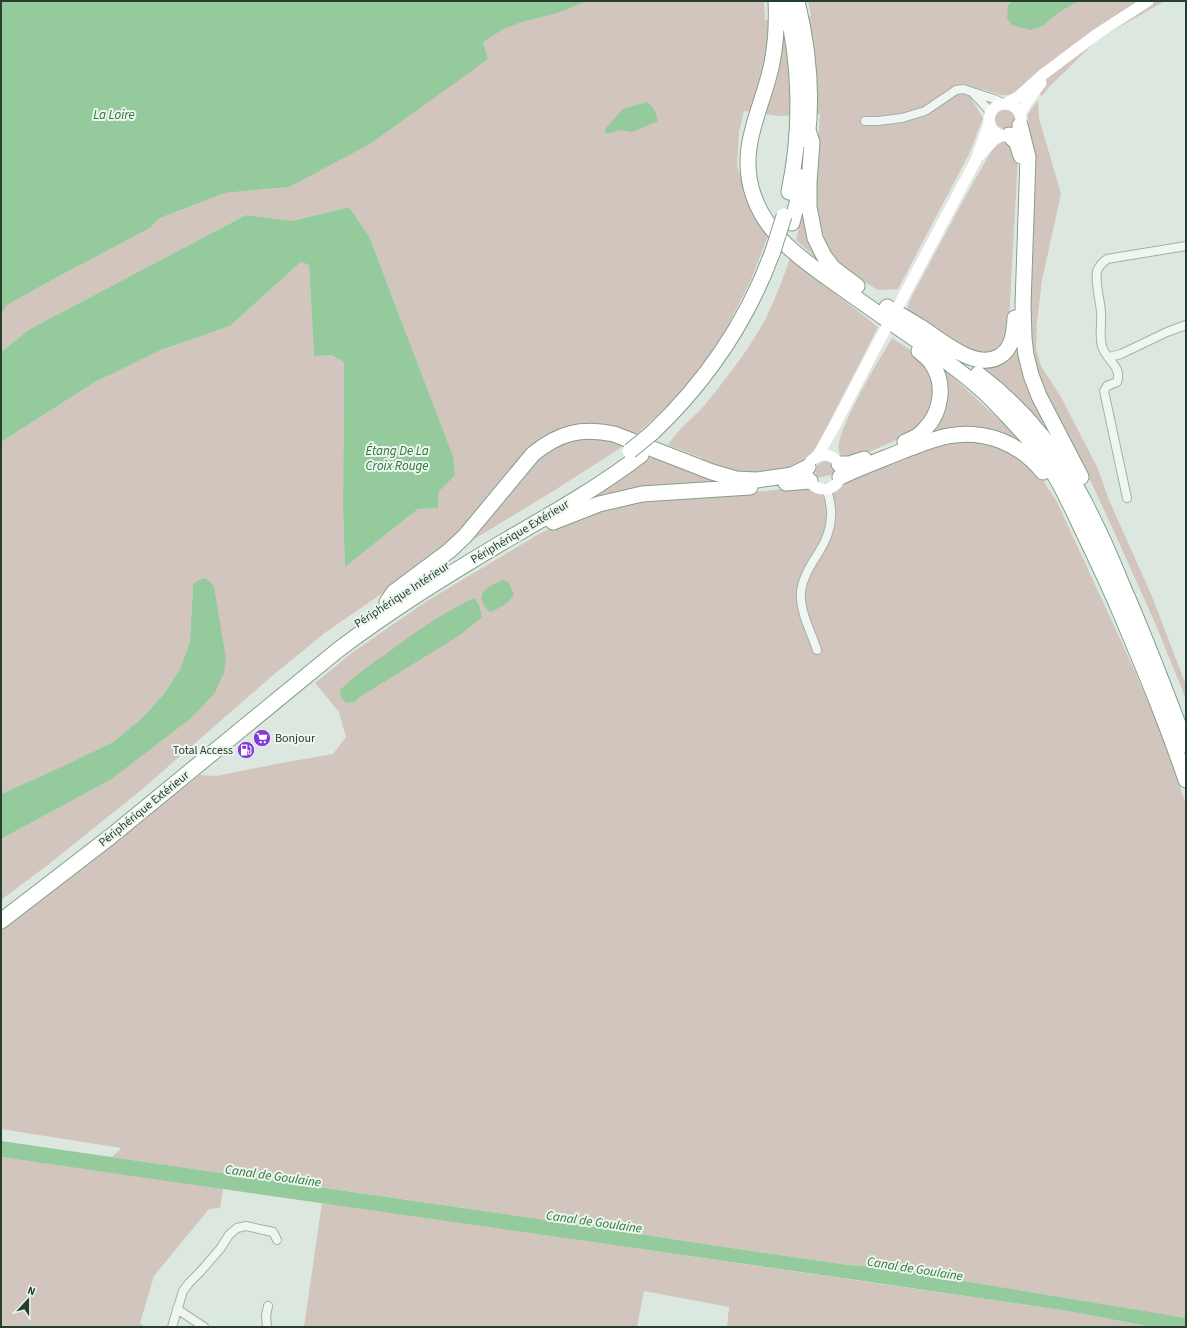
<svg xmlns="http://www.w3.org/2000/svg" width="1187" height="1328" font-family="'Source Sans 3',sans-serif">
<style>
.green{fill:#d2c5bd}
.water{fill:#95ca9d}
.lines{fill:none;stroke-linecap:round;stroke-linejoin:round}
.street-casing{stroke:#a1b2a6;stroke-width:10}
.highway-casing{stroke:#839f8a;stroke-width:17}
.street{stroke:#eff6f1;stroke-width:8}
.secondary{stroke:#fff;stroke-width:11}
.highway{stroke:#fff;stroke-width:15}
.highway-bridge-casing{stroke:#839f8a;stroke-width:17;stroke-linecap:butt}
.secondary-bridge{stroke:#fff;stroke-width:11}
.highway-bridge{stroke:#fff;stroke-width:15}
.labels{text-anchor:middle;dominant-baseline:central;stroke-width:4;stroke-linejoin:round;paint-order:stroke}
.street-label{font-size:12px;fill:#253f2c;stroke:#ecf5ee}
.poi-label{font-size:12px;fill:#253f2c;stroke:#ecf5ee;text-anchor:start}
.water-label{font-size:13px;font-style:italic;fill:#2d753b;stroke:#ecf5ee}
</style>
<rect width="100%" height="100%" fill="#dce8df"/>
<path class="green" d="M587 1H764L765 20 793 19 811 16 808 1H1013L1008 5V13L1044 25 1058 13 1079 1H1165L1098 39 1048 88 1042 96 1027 83 1014 95H1000L982 89 972 100 983 118 969 154 898 289 878 290 856 277 836 261 821 234 814 202 820 114 780 116 744 111 739 132 737 166 757 220 768 236 751 280 718 345 683 390 664 410 619 449 555 490 471 541 406 577 326 632 272 676 140 791 49 864 1 900V839L110 780 214 694 193 584 190 642 180 669 164 694 141 719 113 742 61 767 1 794V442L95 382 161 350 230 326 301 262 309 265 314 356 331 355 344 362 343 511 345 567 418 509 438 508 439 491 453 456 369 236 349 207 292 221 246 215 30 329 1 352V314L7 305 50 281 150 228 160 218 225 193 289 187 488 59 483 42 504 29 522 22 558 13Z
M1038 100 1039 118 1061 194 1042 280 1037 321 1036 349 1041 366 1061 397 1098 469 1109 500 1151 594 1186 685V699L1155 623 1117 538 1093 486 1066 434 1046 393 1033 358 1030 318 1034 222 1036 153 1028 136V114Z
M995 119a10 10 0 1 1 20 0a10 10 0 1 1-20 0Z
M1000 141 1008 143 1018 157 1009 320 1049 426H1046L1014 394 976 365 933 328 907 309 911 298 964 199 993 148Z
M806 198 831 272 796 240Z
M790 258 878 327 817 446 804 463 799 467 745 476 705 466 702 458 668 445C677 430 691 420 703 407 725 380 748 351 765 320 775 300 783 279 790 258Z
M892 338 920 356 942 367 1005 425 1025 448 1040 476 1057 502 1133 667 1161 733 1186 804V1318L884 1268 849 1265 718 1246 574 1224 112 1157 121 1148 1 1129V927L200 775 216 776 276 764 333 754 346 737 339 712 315 683 353 652 427 601 539 534 564 522 619 504 695 495 765 491 807 486 822 493 837 491 847 482 915 453 908 435 850 460C846 458 840 457 839 451 834 434 881 356 892 338Z
M656 454 725 481 582 505Z
M827 461C834 464 835 467 835 474L816 478C815 468 816 462 827 461Z
M1 1157 223 1188 220 1208 209 1209 154 1276 140 1323 145 1327H1Z
M322 1203 1068 1311 1152 1327H727L729 1307 644 1291 637 1327H304Z"/>
<path class="water" d="M1 1H587L558 13 522 22 504 29 483 42 488 59 370 144 289 187 225 193 160 218 150 228 50 281 7 305 1 314Z
M1013 1H1079L1058 13 1044 25 1031 30 1012 25 1007 18 1008 5Z
M647 102C654 107 656 113 658 121L632 132 618 130 608 134 605 132V129L623 109Z
M349 207 369 236 453 456 455 475 439 491 438 508 418 509 345 567 343 511 344 362 331 355 314 356 309 265 301 262 230 326 161 350 95 382 1 442V352L30 329 246 215 292 221Z
M203 578 210 581 214 587 226 658 224 673 214 694 190 719 110 780 1 839V794L61 767 113 742 141 719 164 694 180 669 190 642 193 584Z
M502 580H504L509 583 514 594C511 602 498 609 490 612 486 609 484 606 482 601 478 590 493 585 502 580Z
M474 598 479 605 482 617 460 635 358 698 356 701 346 703C342 699 340 697 340 690 354 676 370 665 386 654 414 633 442 613 474 598Z
M1 1141 574 1224 718 1246 849 1265 884 1268 1163 1314 1186 1318V1327H1152L1068 1311 884 1284 1 1157Z"/>
<g class="lines">
<defs>
<path id="street" d="M973 93 987 108 990 114
M865 121H878L902 118 925 111 956 90 963 89 994 99 1003 103
M1109 357 1121 354 1167 332 1186 325
M1127 498 1104 391 1107 386 1117 382C1123 367 1105 359 1102 346 1099 335 1102 323 1101 312 1100 299 1095 284 1097 271 1099 266 1103 262 1107 259L1186 246
M817 650C811 631 799 611 801 591 803 576 811 565 819 552 832 532 835 511 826 488
M177 1309 204 1327
M172 1327 183 1291 189 1283 200 1272 220 1249 229 1235 237 1228 246 1226 273 1232 277 1240
M267 1327 266 1316 268 1306"/>
<path id="highway" d="M776 1C777 22 776 42 772 63 763 109 736 147 754 197 770 242 812 266 849 293 877 313 906 333 935 353 958 370 981 387 1000 408 1015 424 1031 440 1044 458 1059 479 1069 502 1080 525 1093 552 1106 579 1118 607 1142 664 1166 721 1186 780
M785 1C801 63 802 130 789 192
M797 1C808 46 813 94 807 140
M1020 125 1028 157 1023 305 1024 338 1026 355 1031 375 1039 396 1081 477
M808 130 812 142 809 183V207L815 238 824 256 833 268 857 286
M1009 135 1017 143 1021 156
M792 223 798 199 802 177
M887 307C897 313 908 319 919 326 939 338 975 372 1000 356 1013 348 1014 332 1015 318
M978 374C1014 401 1046 437 1069 475 1090 509 1108 550 1123 587 1146 639 1166 692 1186 745
M652 433C706 382 747 322 773 251
M905 442C912 439 920 436 925 429 941 413 946 384 932 364 929 359 924 355 919 351
M839 464H849L864 459
M840 477C861 467 883 459 905 450 919 445 933 439 948 436 984 429 1020 443 1043 472
M786 483 810 481
M553 522 599 504 642 494 750 487
M387 602 394 592 449 551 465 536 533 454C559 433 581 427 614 434L712 472 736 479 757 480 792 475 808 467
M1 921 110 837 338 650C392 609 449 574 508 539 553 513 599 487 641 455"/>
</defs>
<use href="#street" class="street-casing"/>
<use href="#highway" class="highway-casing"/>
<use href="#street" class="street"/>
<path class="secondary" d="M1007 103 1019 96 1041 76 1097 34 1148 1
M989 120a16 16 0 1 1 32 0a16 16 0 1 1-32 0Z
M1020 114 1029 99 1041 83
M980 155 993 141 1002 135
M908 288 976 160 989 123
M807 472a17 17 0 1 1 34 0a17 17 0 1 1-34 0Z
M817 457 835 425 879 341"/>
<use href="#highway" class="highway"/>
<defs>
<path id="highway-bridge" d="M773 251 784 216
M630 451 652 433"/>
</defs>
<use href="#highway-bridge" class="highway-bridge-casing"/>
<path class="secondary-bridge" d="M879 341 908 288"/>
<use href="#highway-bridge" class="highway-bridge"/>
</g>
<defs>
<symbol id="supermarket-disc" viewBox="-11 -11 22 22"><circle r="9.5" fill="#8538d6" stroke="#ecf5ee"/><path d="M-6-5.5h2.5l.6 2H6L4.5 2H-2.5L-4.4-4H-6ZM-1.5 3.2a1.3 1.3 0 1 0 .1 0ZM3 3.2a1.3 1.3 0 1 0 .1 0Z" fill="#fff"/></symbol>
<symbol id="fuel-disc" viewBox="-11 -11 22 22"><circle r="9.5" fill="#8538d6" stroke="#ecf5ee"/><path d="M-5.5-6h7V0h2V4h1.3V-2.5L3-4.5l.8-.8L6-3V5H2.5V1h-1V6h-7ZM-4.2-4.7v3.2H.2V-4.7Z" fill="#fff"/></symbol>
</defs>
<g fill-rule="evenodd">
<use href="#supermarket-disc" x="252" y="728" width="20" height="20"/>
<use href="#fuel-disc" x="236" y="740" width="20" height="20"/>
</g>
<g class="labels">
<g class="street-label">
<text transform="translate(520 532) rotate(-31)">Périphérique Extérieur</text>
<text transform="translate(402 595) rotate(-33)">Périphérique Intérieur</text>
<text transform="translate(144 809) rotate(-39)">Périphérique Extérieur</text>
</g>
<g class="poi-label">
<text x="275" y="738">Bonjour</text>
<text x="233" y="750" text-anchor="end">Total Access</text>
</g>
<g class="water-label">
<text x="114" y="115">La Loire</text>
<text x="397" y="451">Étang De La<tspan x="397" dy="15">Croix Rouge</tspan></text>
<text transform="translate(273 1176) rotate(8)">Canal de Goulaine</text>
<text transform="translate(594 1222) rotate(8)">Canal de Goulaine</text>
<text transform="translate(915 1269) rotate(9)">Canal de Goulaine</text>
</g>
</g>
<rect width="1187" height="1328" fill="none" stroke="#253f2c" stroke-width="4"/>
<g transform="translate(28 1300) rotate(21)" stroke="#ecf5ee" stroke-width="3" paint-order="stroke">
<path d="M0-3L7 15L0 10L-7 15Z" fill="#253f2c"/>
<text y="-6" font-size="11" font-weight="bold" text-anchor="middle" fill="#253f2c">N</text>
</g>
</svg>
